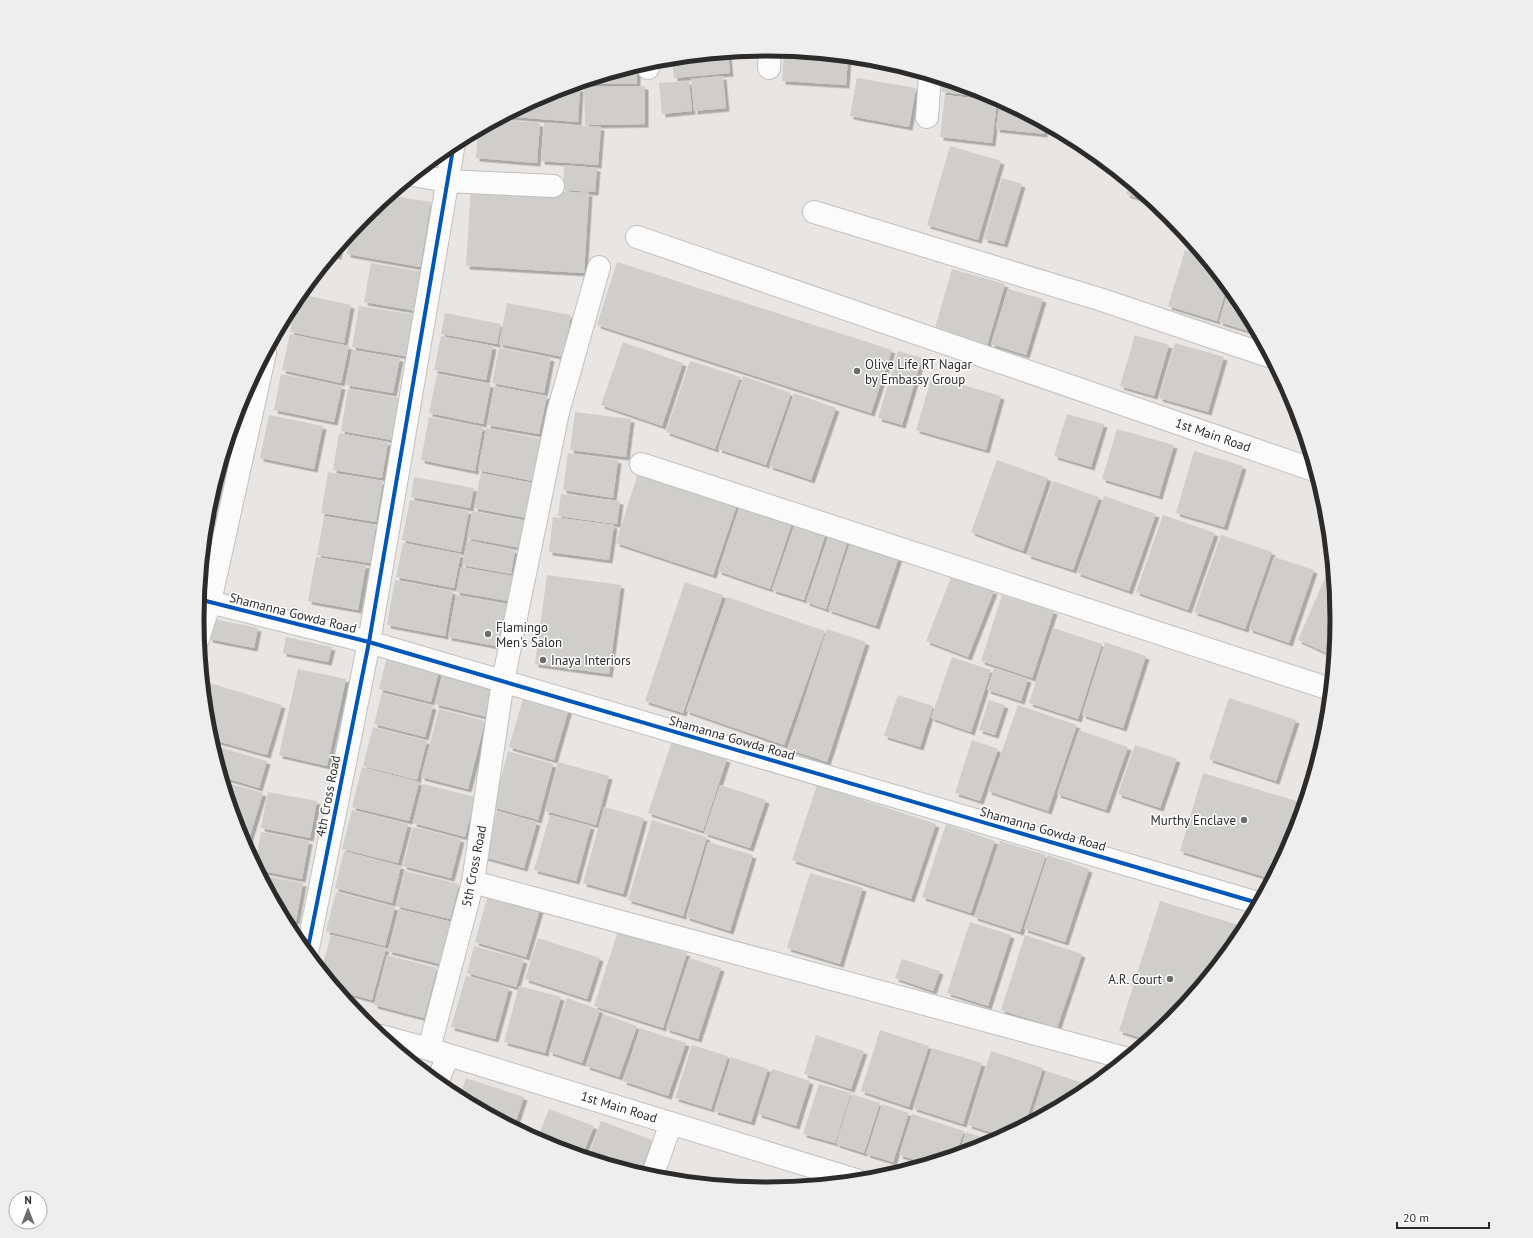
<svg xmlns="http://www.w3.org/2000/svg" width="1533" height="1238" font-family="'PT Sans',sans-serif">
<style>
.building{fill:#d0cecb;filter:url(#shadow)}
.lines{fill:none;stroke-linecap:round;stroke-linejoin:round}
.minor-casing{stroke:#c1c0c0;stroke-width:24}
.minor{stroke:#fcfbfb;stroke-width:22}
.cycleway-casing{stroke:#fff;stroke-width:6}
.cycleway{stroke:#0057b8;stroke-width:4}
.poi-dot{fill:#6d6c6b;stroke:#fff;stroke-width:1.5}
.labels{text-anchor:middle;dominant-baseline:central;stroke-width:3;stroke-linejoin:round;paint-order:stroke}
.poi-label{font-size:13px;fill:#2b2b2b;stroke:#fff;text-anchor:start}
.street-label{font-size:13px;fill:#2b2b2b;stroke:#fff}
.rim{fill:none;stroke:#2b2b2b;stroke-width:5}
</style>
<defs>
<filter id="shadow"><feDropShadow dx="3.5" dy="3.5" stdDeviation="0" flood-color="#0004"/></filter>
</defs>
<rect width="100%" height="100%" fill="#e8e5e2"/>
<path class="building" d="M784 51 848 57 846 85 782 81Z
M728 53 730 73 674 78 672 58Z
M637 66V84H583V82Z
M723 76 726 108 694 111 691 79Z
M857 78 916 88 909 127 850 116Z
M943 80 985 92 994 98 942 92Z
M689 81 692 111 662 114 659 83Z
M645 86V124L585 125 584 87Z
M565 87 580 88 578 122 503 116 549 92Z
M945 95 997 101 992 143 940 137Z
M1001 101 1010 106 1000 105Z
M999 107 1016 109 1045 125 1044 134 996 129Z
M497 120 540 123 537 163 476 158 478 130Z
M544 123 601 127 598 165 541 161Z
M950 146 1001 161 978 240 927 225Z
M564 165 597 168 595 192 563 190Z
M1002 178 1022 184 1004 244 984 239Z
M1130 183 1155 204 1126 194Z
M471 186 589 193 584 273 466 266Z
M389 195 431 202 420 267 347 254 351 231 364 216Z
M340 245 338 256 331 255 332 254Z
M1185 250 1202 255 1227 286 1217 321 1168 306Z
M617 262 892 350 871 413 597 325Z
M371 263 423 272 417 311 364 302Z
M952 269 1005 284 987 346 934 331Z
M1229 288 1241 303 1256 331 1255 333 1219 322Z
M1008 289 1043 299 1026 355 991 344Z
M299 294 351 305 344 343 290 332 297 297Z
M507 303 571 315 563 357 499 344Z
M359 306 417 315 410 357 352 347Z
M445 313 501 324 497 344 441 334Z
M290 334 349 346 341 383 282 370Z
M1135 335 1169 345 1154 396 1120 386Z
M441 336 493 346 486 380 434 370Z
M623 342 683 363 662 426 601 405Z
M1175 343 1224 357 1208 412 1159 398Z
M499 348 551 358 544 393 492 383Z
M352 350 400 358 393 393 346 385Z
M898 351 922 358 902 425 878 418Z
M690 361 740 377 715 449 666 432Z
M281 374 342 386 334 422 274 410Z
M437 374 491 384 483 424 429 413Z
M743 376 791 393 766 465 718 449Z
M932 376 1001 396 986 450 916 430Z
M494 386 547 396 539 434 487 425Z
M348 389 405 399 397 441 341 431Z
M794 393 836 408 811 480 769 466Z
M575 412 631 419 626 457 570 450Z
M1067 414 1104 424 1091 467 1054 456Z
M269 415 323 426 314 469 260 458Z
M429 417 483 427 475 471 421 460Z
M486 428 541 439 533 481 478 470Z
M231 429 232 430 226 457H223Z
M1117 429 1174 445 1159 496 1102 479Z
M339 433 388 442 382 478 333 470Z
M1194 451 1243 466 1224 527 1176 513Z
M568 453 618 460 613 498 563 490Z
M222 460H226L214 508 208 507Z
M997 460 1048 478 1023 551 971 532Z
M328 472 383 481 376 522 321 513Z
M481 473 533 483 526 518 474 508Z
M638 473 737 505 713 575 616 543Z
M414 477 474 488 470 508 411 497Z
M1053 481 1099 497 1073 570 1027 555Z
M561 494 620 501 617 524 558 516Z
M1104 496 1156 514 1129 591 1077 573Z
M410 500 469 511 461 552 402 540Z
M740 505 792 523 770 589 718 571Z
M207 509 214 511 204 549H203Z
M472 511 526 521 521 548 467 538Z
M1163 515 1215 533 1188 610 1136 592Z
M324 516 376 525 370 563 317 555Z
M553 517 614 525 609 560 549 552Z
M795 523 826 533 804 600 772 590Z
M829 534 848 540 826 609 806 602Z
M1221 535 1272 552 1245 629 1194 612Z
M467 540 515 550 511 574 462 565Z
M851 540 899 557 876 626 828 610Z
M403 543 461 554 454 588 396 577Z
M316 557 366 565 358 610 308 601Z
M1274 557 1314 570 1289 643 1249 629Z
M1331 564 1336 619 1333 656 1298 640Z
M461 567 513 576 508 601 456 592Z
M547 575 621 585 609 674 535 664Z
M952 575 994 591 968 657 926 641Z
M395 580 453 591 445 636 387 625Z
M685 582 723 595 683 713 645 701Z
M456 595 515 606 506 648 448 637Z
M1002 595 1054 611 1032 678 981 661Z
M727 597 825 631 784 745 686 711Z
M213 619 258 628 254 648 209 639Z
M1053 628 1102 644 1078 719 1029 703Z
M827 629 866 642 827 762 788 749Z
M286 637 332 647 328 662 283 653Z
M1105 642 1146 656 1123 728 1082 715Z
M387 657 439 671 431 702 379 689Z
M952 657 991 670 971 732 931 718Z
M994 668 1028 679 1021 701 987 690Z
M298 669 346 679 327 766 279 755Z
M443 671 496 684 487 717 435 704Z
M203 681 282 705 267 755 210 739 207 730Z
M525 692 570 705 554 760 509 747Z
M382 693 433 706 425 737 374 724Z
M898 695 933 706 920 747 884 736Z
M1229 698 1296 720 1276 781 1209 759Z
M989 700 1005 705 995 735 979 730Z
M1018 705 1077 725 1048 811 988 791Z
M439 709 485 721 468 789 421 777Z
M1327 714 1325 730 1307 790 1302 789Z
M373 727 427 741 417 780 363 766Z
M1079 730 1128 747 1106 810 1057 794Z
M972 740 998 749 980 801 955 793Z
M672 741 727 759 703 831 648 813Z
M212 745 267 761 259 788 222 777Z
M1135 745 1177 759 1160 808 1118 794Z
M508 751 553 764 538 820 493 807Z
M558 762 609 776 596 825 545 811Z
M362 767 419 782 409 821 352 807Z
M1203 773 1303 803 1293 837 1271 879 1180 851Z
M223 782 263 793 246 849 240 837Z
M423 784 475 797 465 837 413 823Z
M720 785 766 800 750 848 704 833Z
M817 785 936 824 911 899 792 860Z
M268 792 317 801 310 838 261 828Z
M604 807 644 818 623 894 583 883Z
M352 810 408 824 398 863 342 849Z
M497 811 537 822 524 868 484 857Z
M550 815 591 826 576 881 534 870Z
M652 820 707 837 683 916 628 900Z
M946 824 995 841 971 913 922 897Z
M413 827 461 839 451 878 403 866Z
M261 832 309 841 302 879 258 870 255 865Z
M1000 841 1046 855 1020 932 974 917Z
M708 842 753 855 730 931 686 917Z
M344 851 401 866 392 903 335 888Z
M1048 855 1089 869 1065 942 1024 929Z
M405 871 459 884 450 919 396 906Z
M810 873 863 888 840 964 787 948Z
M260 875 303 883 296 921 284 919Z
M336 892 395 907 385 946 326 931Z
M488 895 540 909 526 957 475 942Z
M1160 901 1245 927 1240 936 1169 1022 1148 1040 1119 1031Z
M399 909 455 923 444 965 388 951Z
M970 922 1011 935 988 1006 947 993Z
M287 926 295 928 293 936 292 935Z
M618 931 687 953 663 1028 594 1006Z
M331 935 386 948 372 1000 338 991 321 971Z
M1025 935 1082 954 1057 1028 1001 1010Z
M538 938 600 958 587 999 525 979Z
M474 946 524 960 516 987 467 973Z
M387 955 437 968 424 1018 374 1005Z
M689 958 721 968 698 1039 666 1029Z
M902 959 940 971 933 991 895 978Z
M466 976 509 988 495 1039 451 1027Z
M519 986 561 997 545 1053 504 1042Z
M567 998 600 1010 582 1063 549 1052Z
M603 1014 637 1026 619 1077 586 1066Z
M640 1028 686 1043 668 1096 623 1081Z
M880 1030 929 1046 909 1107 861 1091Z
M816 1035 864 1051 851 1089 804 1074Z
M692 1045 728 1056 711 1109 675 1098Z
M932 1048 982 1063 963 1124 913 1108Z
M991 1051 1043 1068 1025 1124 1003 1136 968 1125Z
M731 1057 768 1069 751 1122 714 1111Z
M772 1069 810 1081 796 1126 758 1114Z
M1046 1071 1092 1086 1083 1093 1030 1121Z
M466 1078 524 1097 514 1127 459 1098Z
M819 1084 851 1093 835 1143 803 1134Z
M852 1094 880 1103 864 1153 836 1144Z
M882 1104 909 1113 893 1162 866 1154Z
M549 1109 594 1126 582 1156 548 1146 537 1140Z
M912 1114 964 1131 956 1154 926 1163 899 1155Z
M601 1121 652 1140 640 1173 588 1158Z
M966 1132 994 1141 984 1146 959 1153Z"/>
<g class="lines">
<defs>
<path id="minor" d="M648 62V68
M769 68 770 49
M927 117 930 76
M413 175 447 181 553 186
M814 212 1099 299 1269 356
M637 237 1314 470
M641 464 1330 689
M198 599 369 642 1258 903
M198 639 210 602 265 353
M473 882 1125 1058
M307 953 369 642 454 143
M381 1036 429 1049 856 1180
M429 1049 473 882 503 681 558 412 599 267
M437 1083 448 1055
M652 1177 671 1123"/>
</defs>
<use href="#minor" class="minor-casing"/>
<use href="#minor" class="minor"/>
<defs>
<path id="cycleway" d="M198 599 369 642 1258 903
M307 953 369 642 454 143"/>
</defs>
<use href="#cycleway" class="cycleway-casing"/>
<use href="#cycleway" class="cycleway"/>
</g>
<g class="poi-dot">
<circle cx="857" cy="371" r="4"/>
<circle cx="488" cy="634" r="4"/>
<circle cx="543" cy="660" r="4"/>
<circle cx="1244" cy="820" r="4"/>
<circle cx="1170" cy="979" r="4"/>
</g>
<g class="labels">
<g class="poi-label">
<text x="865" y="364">Olive Life RT Nagar<tspan x="865" dy="15">by Embassy Group</tspan></text>
<text x="496" y="627">Flamingo<tspan x="496" dy="15">Men's Salon</tspan></text>
<text x="551" y="660">Inaya Interiors</text>
<text x="1236" y="820" text-anchor="end">Murthy Enclave</text>
<text x="1162" y="979" text-anchor="end">A.R. Court</text>
</g>
<g class="street-label">
<text transform="translate(1213 435) rotate(19)">1st Main Road</text>
<text transform="translate(293 613) rotate(14)">Shamanna Gowda Road</text>
<text transform="translate(732 738) rotate(16)">Shamanna Gowda Road</text>
<text transform="translate(328 796) rotate(-79)">4th Cross Road</text>
<text transform="translate(1043 829) rotate(16)">Shamanna Gowda Road</text>
<text transform="translate(474 866) rotate(-79)">5th Cross Road</text>
<text transform="translate(619 1107) rotate(17)">1st Main Road</text>
</g>
</g>
<path d="M0 0H1533V1238H0ZM204 619a563 563 0 1 1 1126 0a563 563 0 1 1-1126 0Z" fill="#eee" fill-rule="evenodd"/>
<path class="rim" d="M204 619a563 563 0 1 1 1126 0a563 563 0 1 1-1126 0Z"/>
<g transform="translate(28 1210)"><circle r="19" fill="#ffffff" stroke="#aaaaaa"/>
<path d="M0-3L7 15L0 10L-7 15Z" fill="#6d6c6b"/>
<text y="-6" font-size="11" font-weight="bold" text-anchor="middle" fill="#2b2b2b">N</text>
</g>
<path d="M1397 1222v6h92v-6" fill="none" stroke="#2b2b2b" stroke-width="2"/>
<text x="1403" y="1222" font-size="12" fill="#2b2b2b" stroke="#ffffff" stroke-width="3" paint-order="stroke">20 m</text>
</svg>
